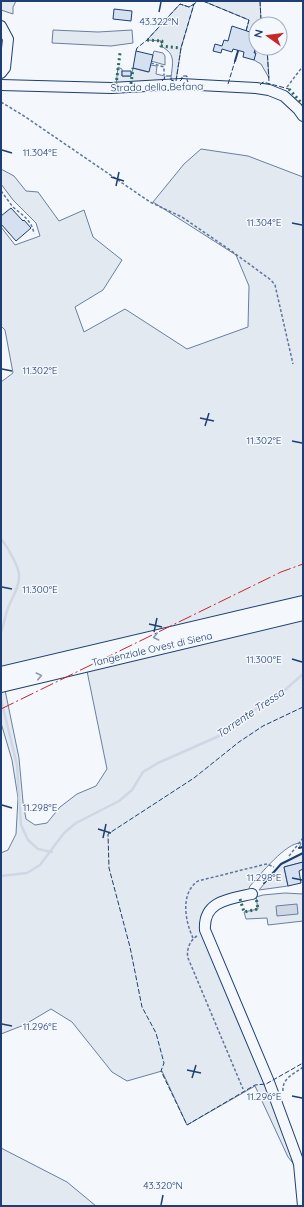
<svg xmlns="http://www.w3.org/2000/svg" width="304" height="1207" font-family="Quicksand,sans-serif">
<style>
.green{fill:#e3e9f0;stroke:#687fa3}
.water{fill:#cfd7e4;stroke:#687fa3}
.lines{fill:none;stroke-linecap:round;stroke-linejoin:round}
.stream{stroke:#cfd7e4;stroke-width:2.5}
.building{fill:#d5e0f0;stroke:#1d3f73}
.minor-casing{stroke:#1d3f73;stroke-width:12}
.highway-casing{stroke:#1d3f73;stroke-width:16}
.path{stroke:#5e769c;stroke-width:1.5;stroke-dasharray:3 2;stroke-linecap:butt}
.minor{stroke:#f4f7fb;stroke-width:10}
.highway{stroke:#f4f7fb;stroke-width:14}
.hedge{stroke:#2c6c60;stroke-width:3;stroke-dasharray:2 3;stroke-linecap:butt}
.fence{stroke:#1d3f73;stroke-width:1;stroke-dasharray:5 2;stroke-linecap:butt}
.wall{stroke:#1d3f73;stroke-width:2}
.power{stroke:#c62828;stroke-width:1;stroke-dasharray:14 3 2 3;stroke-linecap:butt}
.oneway{stroke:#889bb7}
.ticks{fill:none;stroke:#1d3f73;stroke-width:1.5}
.labels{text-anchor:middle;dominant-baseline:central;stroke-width:3;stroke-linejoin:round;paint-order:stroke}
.street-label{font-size:10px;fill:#1d3f73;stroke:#f4f7fb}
.water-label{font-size:11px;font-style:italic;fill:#1d3f73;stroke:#f4f7fb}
.ticks-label{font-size:10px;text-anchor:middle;fill:#1d3f73;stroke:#f4f7fb;stroke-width:3;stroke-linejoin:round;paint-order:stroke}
</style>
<rect width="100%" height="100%" fill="#f4f7fb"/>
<path class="green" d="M1 1H16L13 7V14L1 10Z
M203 1H260L261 20 265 24H256V34L246 31 249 20Z
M180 4 189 7 194 4 181 48 176 81 172 80 171 79C172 63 177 55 161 46L162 41 147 40Z
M53 30 98 32 132 30 133 43 111 46 52 43Z
M256 46V48H267L269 78 261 64 254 60Z
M154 51 163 53 165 56V65L151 61Z
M150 65 157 66 156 74 165 76 164 81 116 85 118 67 122 69V76H131L133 68 148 72Z
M201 149 248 156 303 177V596L1 667V382L13 373 5 330 1 326V227L15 245 40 236 36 223 13 200 1 184V169L14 176 26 191 38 192 59 221 84 210 93 237 122 260 103 290 75 307 84 332 125 309 187 349 248 327 249 286 236 255 153 202 184 164Z
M303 618V847L299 848 301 843C286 842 260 875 250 886L248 891 203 917 266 1084 297 1168 288 1157 255 1086 187 1125 162 1071 127 1081 112 1072 72 1022 51 1009 24 1025 1 1034V853L8 850 16 834 18 798 12 760 1 723V691L5 690 19 758 23 802 26 819 35 825 47 823 60 807 77 794 96 786 107 769 87 671Z
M303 853V862L284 867 288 886 259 890 281 864Z
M285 893 303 894V921L268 925 267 918 246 919 244 912 258 909 256 897 263 895Z
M1 1148 67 1182 96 1206H1Z"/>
<path class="water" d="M297 904 298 914 277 916 276 906Z"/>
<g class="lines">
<path class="stream" d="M1 539C7 546 19 567 19 575 20 586 12 598 8 608 5 616 4 624 1 632
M1 699 17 765 21 825 28 840 38 849 52 852
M1 876 27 873 40 865 64 833 76 823 119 801 132 790 143 772 158 763 219 736 240 718 277 697 303 674"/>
</g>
<path class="building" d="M114 9 132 11 131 21 113 19Z
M232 26 256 34V46L254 53H256L254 60 243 57 244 52 233 49 232 52 222 49 221 53 213 51 215 44 222 46 224 40 228 41Z
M1 40H3L1 57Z
M136 51 153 55 149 72 133 68Z
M122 71H131V76H122Z
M11 208 23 221 24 220 31 228 16 241 1 224V216Z
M303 862V869L299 871 301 883 288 886 284 867Z"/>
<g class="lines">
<defs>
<path id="minor" d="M1 26 8 39 5 68 1 73
M1 85 111 88 181 84 256 88 269 90 284 96 298 109 303 116
M252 894C229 899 203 901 205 930L269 1082 297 1158 299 1164 303 1206"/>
<path id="highway" d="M1 674 303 603
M1 685 303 613"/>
</defs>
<use href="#minor" class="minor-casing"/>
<use href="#highway" class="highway-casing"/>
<path class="path" d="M151 63 164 67V75
M287 87 303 66
M1 102 24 116 150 202 182 217 230 250 271 280 275 285 293 364
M1 191C5 196 9 202 13 207 22 215 32 220 34 234
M289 856 303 838
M197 936C190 940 186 950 188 958L243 1089
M193 938C185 921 180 893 198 881L262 865 267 864 274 867
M283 1091C282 1078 294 1074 303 1067"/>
<use href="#minor" class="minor"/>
<use href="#highway" class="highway"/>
<path class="hedge" d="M147 40 162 41 161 46 181 48
M131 84 133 68
M116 85 120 53
M289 89 303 105
M240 899 244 912 258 909 256 897"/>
<path class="fence" d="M203 1 249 20 246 31
M260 1 261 20 265 24
M267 48 269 82
M136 51 137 48 147 40 180 4 189 7 194 4
M162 81 164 79 165 76H171V80L174 81
M176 81 181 48 194 4 198 1
M180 81 182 79V76H187V80L188 82
M228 84 235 61
M260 85 263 82 289 89
M303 707 263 726 239 742 194 778 108 834 109 868 130 947 142 1007 156 1033 164 1063 161 1071 187 1125 255 1085 266 1084 303 1063"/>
<path class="wall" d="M235 61 238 51
M299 848 303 847
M264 883 281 864 303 853"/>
<path class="power" d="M1 709 281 572 303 564"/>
</g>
<defs><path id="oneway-chevron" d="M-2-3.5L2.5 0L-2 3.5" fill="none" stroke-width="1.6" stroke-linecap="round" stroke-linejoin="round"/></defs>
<g class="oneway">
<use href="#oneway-chevron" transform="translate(156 637) rotate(167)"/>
<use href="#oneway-chevron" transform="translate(39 676) rotate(-13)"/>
</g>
<path class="ticks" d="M159 12 161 2M2 150 12 153M111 177 124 181M116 186 119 172M292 223 302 225M2 369 12 371M200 418 214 421M205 426 209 413M292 441 302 443M2 587 12 589M149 624 162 627M154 632 157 618M292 659 302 662M2 805 12 808M98 829 111 833M103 838 106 824M292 878 302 880M2 1024 12 1026M187 1070 201 1073M192 1078 196 1065M292 1096 302 1098M161 1205 163 1195"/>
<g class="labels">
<g class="street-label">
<text transform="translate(157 87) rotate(-1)">Strada della Befana</text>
<text transform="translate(152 649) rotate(-13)">Tangenziale Ovest di Siena</text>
</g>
<g class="water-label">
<text transform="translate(250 713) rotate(-34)">Torrente Tressa</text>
</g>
</g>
<g class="ticks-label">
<text x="159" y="25">43.322°N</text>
<text x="40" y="156">11.304°E</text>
<text x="264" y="226">11.304°E</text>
<text x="40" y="374">11.302°E</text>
<text x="264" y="444">11.302°E</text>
<text x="40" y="593">11.300°E</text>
<text x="264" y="663">11.300°E</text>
<text x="40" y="811">11.298°E</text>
<text x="264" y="881">11.298°E</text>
<text x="40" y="1030">11.296°E</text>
<text x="264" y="1100">11.296°E</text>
<text x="163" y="1189">43.320°N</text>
</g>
<rect width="304" height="1207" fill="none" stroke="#1d3f73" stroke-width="4"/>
<g transform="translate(268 36) rotate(284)"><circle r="19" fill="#f4f7fb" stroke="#9eadc5"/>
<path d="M0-3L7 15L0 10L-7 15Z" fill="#c62828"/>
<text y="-6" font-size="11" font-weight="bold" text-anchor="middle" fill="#1d3f73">N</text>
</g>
</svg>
